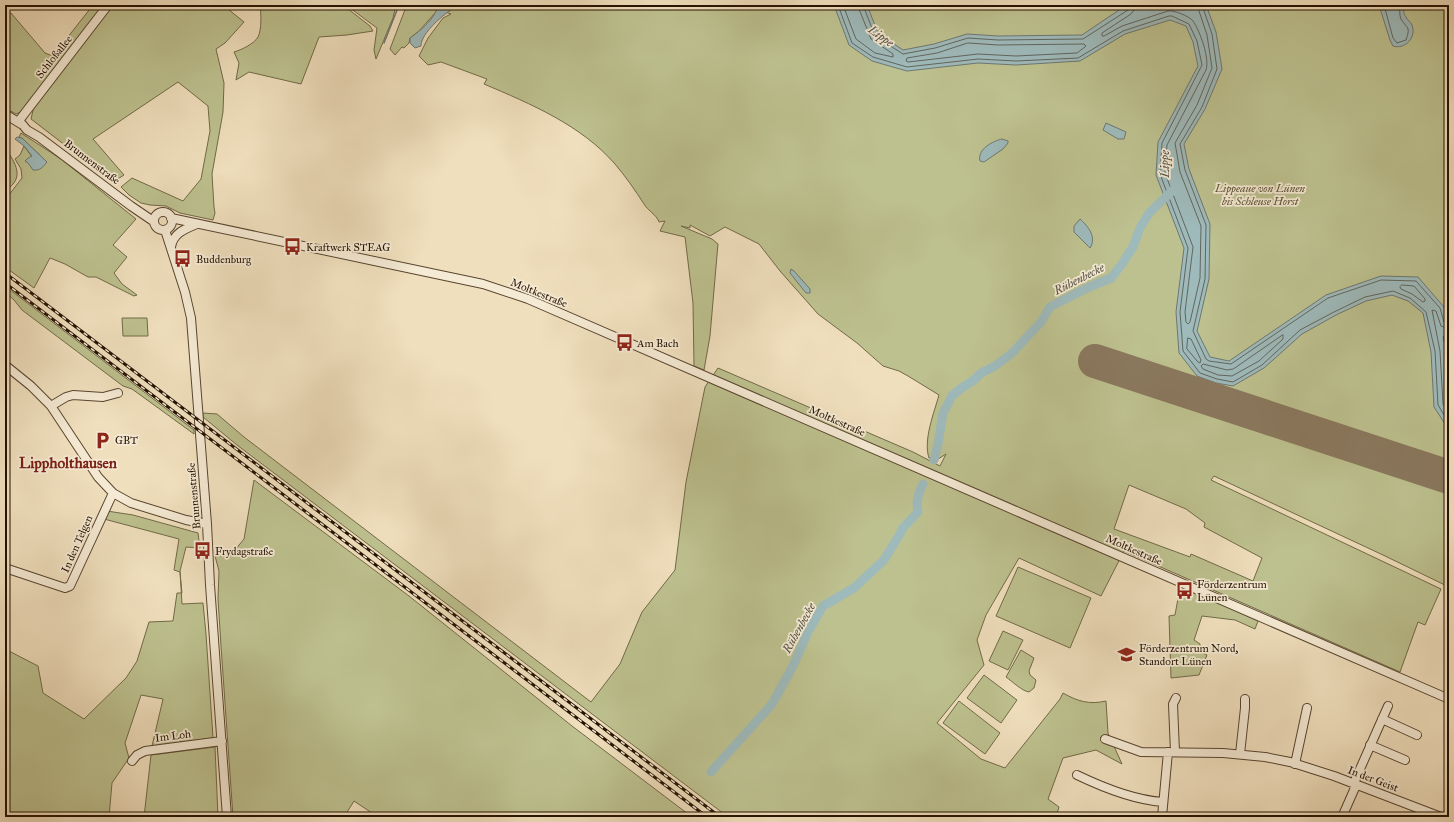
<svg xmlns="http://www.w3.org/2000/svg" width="1454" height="822" font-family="'IM FELL Great Primer',serif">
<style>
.green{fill:#bdc18f;stroke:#716a48;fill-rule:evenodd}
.water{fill:#9ebabb;stroke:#6e7770}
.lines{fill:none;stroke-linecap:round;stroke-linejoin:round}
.shore{stroke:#62665e;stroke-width:1}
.stream{stroke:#6e7770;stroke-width:1.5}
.river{stroke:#9ebabb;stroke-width:9}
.runway{stroke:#8a785e;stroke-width:34}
.minor-casing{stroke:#58452f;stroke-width:10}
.minor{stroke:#f5ead4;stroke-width:8}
.rail-casing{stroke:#251200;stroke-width:3}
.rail{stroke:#f5ead4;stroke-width:1.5;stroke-dasharray:4.5;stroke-linecap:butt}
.labels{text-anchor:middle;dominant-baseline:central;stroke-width:3.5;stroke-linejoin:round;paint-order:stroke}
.street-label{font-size:11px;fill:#251200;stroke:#f5ead4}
.park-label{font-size:11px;font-style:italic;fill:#5a4f32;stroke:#f5ead4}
.poi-label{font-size:11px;fill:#251200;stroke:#f5ead4;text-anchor:start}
.water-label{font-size:12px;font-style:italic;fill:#4f4d41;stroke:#f5ead4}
.district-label{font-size:15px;font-weight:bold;fill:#7a1f14;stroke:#f5ead4}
</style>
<rect width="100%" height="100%" fill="#f0dfbd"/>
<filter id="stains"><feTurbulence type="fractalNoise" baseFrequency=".005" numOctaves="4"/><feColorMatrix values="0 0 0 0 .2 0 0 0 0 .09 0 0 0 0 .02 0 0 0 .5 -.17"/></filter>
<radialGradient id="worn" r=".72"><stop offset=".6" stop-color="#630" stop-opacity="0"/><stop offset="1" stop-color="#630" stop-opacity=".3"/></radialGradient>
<path class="green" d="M93 5H105L23 111 16 114 5 108V17L11 13 45 53 53 56Z
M110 5H223L244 22 225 43 216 49 224 83 223 112 212 174 214 207 215 213 213 220 180 213 166 206 150 205 141 203 129 195 121 187 132 178 183 201 201 179 210 131 208 106 178 82 93 139 124 175 113 182 31 119 34 106Z
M260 5H343L370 26 373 31 347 35 319 37 301 84 249 72 236 80 239 63 234 52C241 50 254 44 258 37 262 29 261 13 260 5Z
M346 5H396L393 18 376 59 374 50 377 28Z
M409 5H1449V587L1383 555 1214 476 1211 480 1441 589 1425 625 1418 622 1400 672 1124 551 1101 596 1019 558 986 615 977 640 984 665 937 723 981 759 1005 768 1060 699 1063 693C1077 701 1089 705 1106 701L1108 733 1122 764 1096 750 1063 758 1048 799 1059 807 1056 817H728L237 445 203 417V413L217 414 244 437 591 702 620 664 642 612 675 570 686 482 705 387 718 368 913 452 940 466 946 454 935 461 929 458C923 440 934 413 939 395L908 376 899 371 883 366 857 343 818 314 780 271 759 244 725 227 710 236 690 225V228L681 226 712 239 718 244 710 336 704 370 694 366 693 303 685 237 660 231 665 221 659 222C656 214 648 211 644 204 635 190 626 177 615 164 581 125 531 104 484 84L487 79 441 62 428 65 419 56 428 38 443 18 451 14 437 9 436 12 419 31 410 38 409 43 404 48 402 47 395 55 390 49 406 7ZM1129 485 1186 509 1205 523 1204 527 1262 558 1253 581 1191 554 1190 557 1114 529Z
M21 133 61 159 136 219 113 245 127 257 114 273 122 284 137 295 134 296 96 277H88L65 264 50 258 34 288 5 267V200L22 178 21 169 15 159 20 155 24 146 32 157 25 161 40 155 19 137Z
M5 148C16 163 25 178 6 190Z
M5 286 194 430V434L132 389 123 386 22 310 14 300 5 292Z
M122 318H147L148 336H123Z
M254 480 409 596 572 726 692 817H375V815L354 801 344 817H233L221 646 218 599 219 571 215 556H230L244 539Z
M107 511 133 515 198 533 200 548 186 547 180 571 182 604 203 603 206 634 213 738 152 746 163 699 141 695 125 743 129 758 112 783 109 817H5V649L38 666 43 693 84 719 126 678 137 661 149 622 173 621 177 593H182L180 572 174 570 179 539 104 519Z
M1018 567 1091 598 1070 648 996 616Z
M1190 590 1258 621 1255 629 1235 620 1202 616 1194 640 1200 644V652L1207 655 1199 675 1171 678 1169 616 1175 615 1179 593Z
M1003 631 1023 640 1008 670 989 661Z
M1021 650 1034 658 1029 671 1030 675 1036 680 1034 688 1029 692C1022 691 1013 682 1006 677Z
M984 675 1017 700 1001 723 967 698Z
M959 701 1000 733 985 754 943 723Z
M215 747 218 817H144L151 755Z"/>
<path class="water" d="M438 5H448L455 7C444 14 421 33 421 46L415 48 410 43V38C420 31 436 18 438 5Z
M834 5H867L878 33 903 50 934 44 967 34 998 36 1082 35 1122 8 1131 5H1206L1216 32 1222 69 1205 109 1184 144 1189 169 1210 224 1209 279 1197 331 1210 357 1229 361 1326 295 1381 276 1418 277 1444 307 1449 327V430L1434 407 1431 352 1423 313 1408 301 1392 295 1366 301 1336 315 1302 334 1264 368 1233 386 1216 383 1197 376 1179 353 1176 312 1184 248 1156 175 1158 142 1198 66 1193 42 1186 26 1170 20 1125 34 1080 61 1016 65 978 63 907 71 872 61 849 45Z
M1379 5H1403C1404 9 1403 14 1406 17 1407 20 1411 22 1412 25 1417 37 1405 50 1393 46L1390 40Z
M1106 123 1126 132 1124 139H1118L1103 130Z
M17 137 22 138 47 162C43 167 40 171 33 170L28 163 25 161 28 158 32 156 24 146 15 139Z
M1002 139 1008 141V143L1003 149 984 162 980 161C977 149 993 141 1002 139Z
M1080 219C1088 226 1097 237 1090 248L1074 232V226Z
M791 269 794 271 810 289V293H806L790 273Z"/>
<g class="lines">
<path class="shore" d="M838 5 852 43 873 57 907 67 978 59 1016 61 1078 58 1123 31 1169 16H1172L1189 24 1197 41 1202 65 1162 143 1160 174 1188 248 1180 312 1183 351 1200 373 1217 379 1233 382 1262 365 1300 330 1334 312 1365 297 1393 291 1410 298 1426 312 1435 351 1438 405 1449 423
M843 5 856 39 875 53 893 57V54L871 39 859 9 858 5
M863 5 875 36 903 54 935 48 968 38 998 40 1083 39 1128 10 1130 5
M1135 5 1134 10 1131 14 1102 33V36H1104L1122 26 1168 11C1174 10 1189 16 1193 21 1200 31 1210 59 1206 70L1167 145 1165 173 1193 247 1185 312 1186 322 1188 324 1190 322 1200 278 1201 226 1180 172 1175 143 1197 105 1212 68 1207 35 1197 5
M1202 5 1212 34 1217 69 1202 107 1180 144 1185 170 1206 225 1205 279 1193 331 1206 359 1209 361 1231 364 1328 298 1381 280 1416 281 1440 308 1444 322 1449 324
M1384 5 1393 38 1397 43 1406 40C1411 26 1407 29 1401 19 1399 15 1400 9 1400 5
M968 43 998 45 1084 44 1086 46 1077 53 1016 56 978 54 908 62 906 61 907 58 937 53Z
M1402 285 1414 286 1425 299V301L1423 302 1412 294 1401 289 1400 287Z
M1449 329 1441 326 1436 311 1432 310 1440 351 1443 404 1449 413
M1283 335V339L1259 361 1232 376 1218 375 1203 369 1201 366 1203 364 1227 370 1233 369Z
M1449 335H1445L1443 337 1446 350 1449 402
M1188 338 1191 339 1201 360 1200 363 1198 362 1187 349Z"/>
<path class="stream" d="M384 43 399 5
M5 181 9 186
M678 817H679"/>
<path class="river" d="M934 460 938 444 943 413 952 396 960 389 974 380 981 373 995 366 1011 354 1041 322 1050 307 1085 289 1111 278 1122 264 1133 247 1140 228 1149 213 1173 190
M711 772 772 704 793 666 808 632 823 606 854 588 884 560 900 534 902 529 918 512 917 503 919 493 923 484"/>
<path class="runway" d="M1095 361 1449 477"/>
<defs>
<path id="minor" d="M5 114 21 124
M18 122 108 5
M22 124 27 130 39 137 131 206 153 221
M154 221a9 9 0 1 1 18 0a9 9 0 1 1-18 0Z
M171 218 483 284 528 299 1449 699
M165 230 185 292 191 318 207 524 210 585 227 817
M171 247C173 233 185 229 197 224
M5 365 31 386 51 406 98 477 113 493 131 503 186 520 207 524
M51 406 66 397 73 395 103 397 118 393
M5 568 65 588 70 586 113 493
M1382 719 1417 735
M1105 739 1141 752 1223 753 1265 757 1290 762 1334 776 1441 817
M1370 745 1405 760
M1175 752 1173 704 1176 698
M1240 754 1245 708V699
M132 761 137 755 145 751 222 741
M1295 764 1307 708
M1077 775C1104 788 1134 800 1163 802
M1162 817 1168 752
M1342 817 1354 790 1356 778 1388 706"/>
</defs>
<use href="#minor" class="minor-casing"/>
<use href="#minor" class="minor"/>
<defs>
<path id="rail" d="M5 273 720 817
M5 283 707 817"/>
</defs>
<use href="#rail" class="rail-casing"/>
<use href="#rail" class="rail"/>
</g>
<defs>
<symbol id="bus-bare" viewBox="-9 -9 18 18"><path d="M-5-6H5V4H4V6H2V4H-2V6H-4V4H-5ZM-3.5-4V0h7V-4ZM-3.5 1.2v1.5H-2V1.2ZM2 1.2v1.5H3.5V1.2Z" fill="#8f2418" stroke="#f5ead4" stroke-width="2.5" paint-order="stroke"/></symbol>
<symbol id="parking-bare" viewBox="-9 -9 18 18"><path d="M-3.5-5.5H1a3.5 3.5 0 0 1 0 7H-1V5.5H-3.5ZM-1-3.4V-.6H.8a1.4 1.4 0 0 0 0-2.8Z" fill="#8f2418" stroke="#f5ead4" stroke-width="2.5" paint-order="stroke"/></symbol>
<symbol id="school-bare" viewBox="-9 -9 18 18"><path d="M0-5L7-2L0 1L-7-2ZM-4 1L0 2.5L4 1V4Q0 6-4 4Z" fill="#8f2418" stroke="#f5ead4" stroke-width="2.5" paint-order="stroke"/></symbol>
</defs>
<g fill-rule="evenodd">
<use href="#bus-bare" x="280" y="234" width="25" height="25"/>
<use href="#bus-bare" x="170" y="246" width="25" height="25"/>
<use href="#bus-bare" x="612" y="330" width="25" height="25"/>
<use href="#parking-bare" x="90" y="428" width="25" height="25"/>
<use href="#bus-bare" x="190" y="538" width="25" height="25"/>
<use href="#bus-bare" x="1172" y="578" width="25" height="25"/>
<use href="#school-bare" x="1114" y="642" width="25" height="25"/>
</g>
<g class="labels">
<g class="street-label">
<text transform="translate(54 57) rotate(-52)">Schloßallee</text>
<text transform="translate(92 162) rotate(37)">Brunnenstraße</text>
<text transform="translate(539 293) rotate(22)">Moltkestraße</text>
<text transform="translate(837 421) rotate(24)">Moltkestraße</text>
<text transform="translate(194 496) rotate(-95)">Brunnenstraße</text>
<text transform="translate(77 544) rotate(-66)">In den Telgen</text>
<text transform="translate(1134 550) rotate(24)">Moltkestraße</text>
<text transform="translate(173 736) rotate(-7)">Im Loh</text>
<text transform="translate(1373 779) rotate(21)">In der Geist</text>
</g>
<g class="park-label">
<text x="1260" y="188">Lippeaue von Lünen<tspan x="1260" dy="13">bis Schleuse Horst</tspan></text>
</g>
<g class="poi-label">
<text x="306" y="247">Kraftwerk STEAG</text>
<text x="196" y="259">Buddenburg</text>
<text x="637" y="343">Am Bach</text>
<text x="115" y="440">GBT</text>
<text x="215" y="551">Frydagstraße</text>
<text x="1197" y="584">Förderzentrum<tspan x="1197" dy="13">Lünen</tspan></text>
<text x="1139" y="648">Förderzentrum Nord,<tspan x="1139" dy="13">Standort Lünen</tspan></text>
</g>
<g class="water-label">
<text transform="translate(881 36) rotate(36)">Lippe</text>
<text transform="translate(1165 164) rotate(-90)">Lippe</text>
<text transform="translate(1079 279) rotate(-27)">Rühenbecke</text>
<text transform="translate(799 628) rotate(-61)">Rühenbecke</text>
</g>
<g class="district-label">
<text x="68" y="463">Lippholthausen</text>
</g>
</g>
<rect width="1454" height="822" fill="none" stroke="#f0dfbd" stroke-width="20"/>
<rect x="6" y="6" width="1442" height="810" fill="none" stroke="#251200" stroke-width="2"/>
<rect x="10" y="10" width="1434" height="802" fill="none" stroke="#251200"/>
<rect width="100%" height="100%" filter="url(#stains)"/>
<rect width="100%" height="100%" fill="url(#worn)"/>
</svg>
